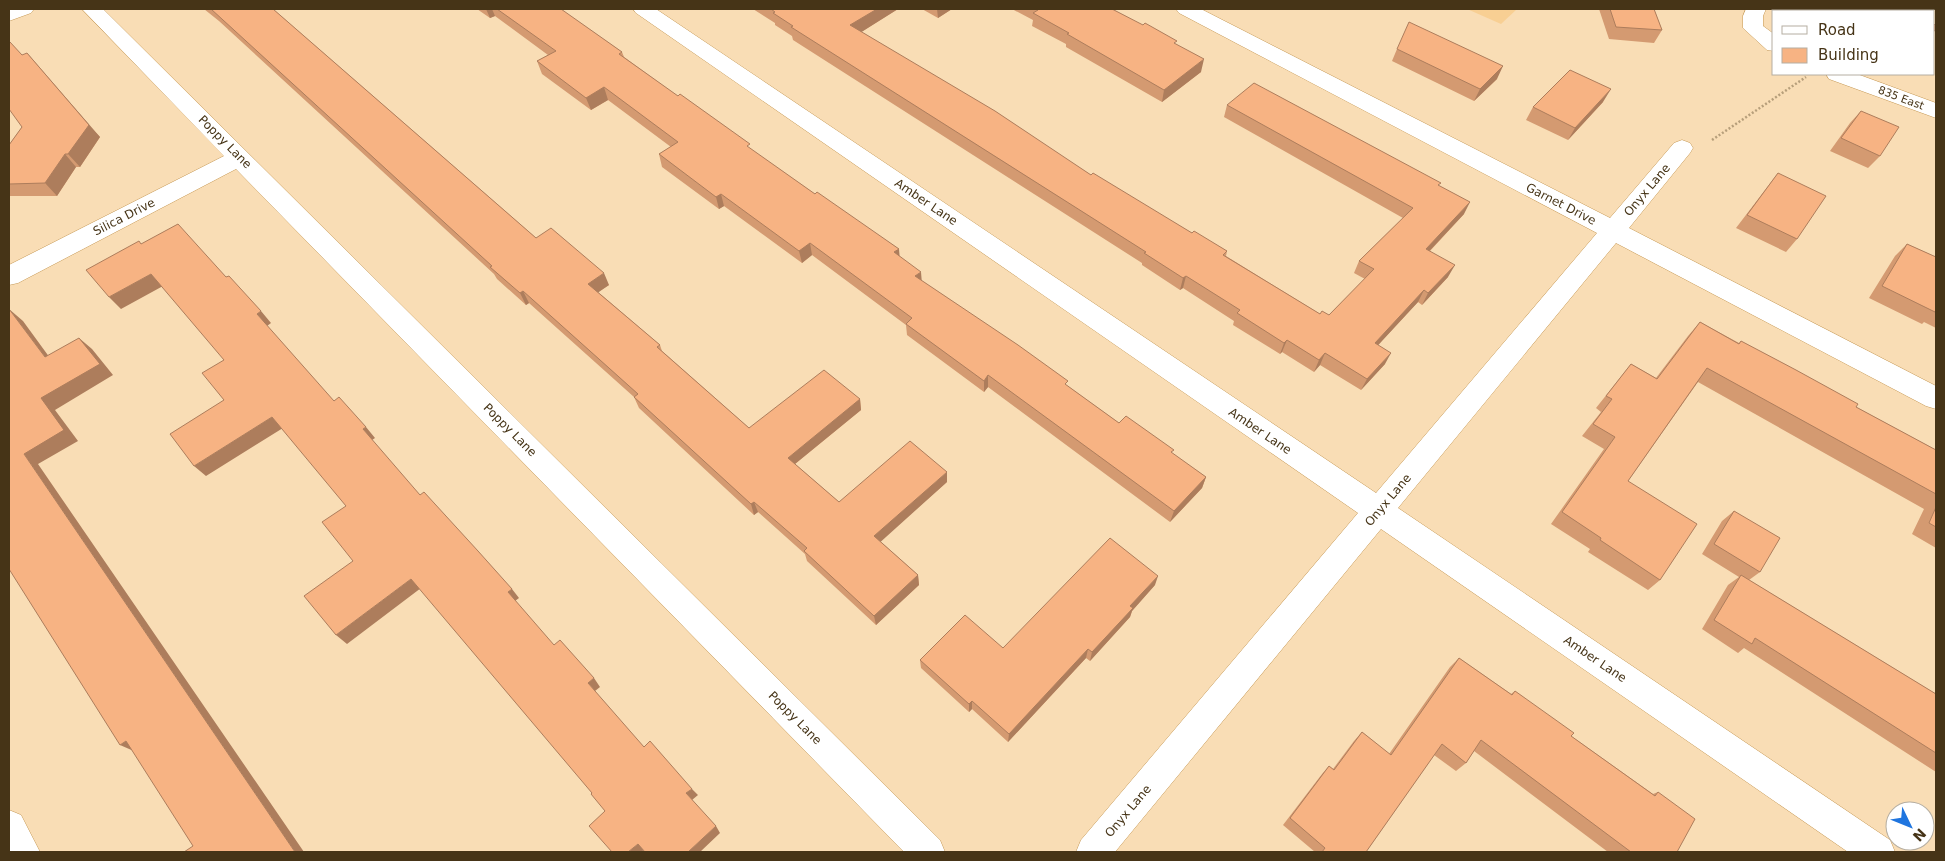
<svg xmlns="http://www.w3.org/2000/svg" width="1945" height="861" font-family="'DejaVu Sans',sans-serif">
<style>
.built{fill:#f8cf93}
.lines{fill:none;stroke-linecap:round;stroke-linejoin:round}
.minor-casing{stroke:#c59854;stroke-width:1}
.path{stroke:#b69e7a;stroke-width:2.5;stroke-dasharray:2 2;stroke-linecap:butt}
.minor{fill:#fff;fill-rule:evenodd}
.wall{fill:#d49a71}
.shaded-wall{fill:#ad7d5c}
.building{fill:#f7b383;stroke:#ad7d5c}
.labels{text-anchor:middle;dominant-baseline:central;stroke-width:4.5;stroke-linejoin:round;paint-order:stroke}
.far-street-label{font-size:11px;fill:#463417;stroke:#fff}
.street-label{font-size:12px;fill:#463417;stroke:#fff}
</style>
<rect width="100%" height="100%" fill="#f9ddb5"/>
<path class="built" d="M1467 9H1517L1501 24Z"/>
<g class="lines">
<defs>
<path id="minor" d="M9 9H34L31 13 9 21Z
M82 9H103L940 840 945 852H904L236 169 18 283 9 285V265L224 156Z
M633 9H656L1376 493 1597 233 1179 13 1176 9H1201L1610 218 1674 143 1682 140 1690 143 1693 148 1690 153 1629 228 1936 386V409L1926 406 1616 243 1398 508 1890 840 1895 852H1848L1381 529 1115 852H1076L1081 840 1358 513 636 13Z
M1746 9H1766L1763 16V26L1774 34V51L1767 50 1743 28V16Z
M1826 74H1857L1936 103V118L1829 79Z
M9 810 21 815 40 852H9Z"/>
</defs>
<use href="#minor" class="minor-casing"/>
<path class="path" d="M1712 140 1806 77"/>
<use href="#minor" class="minor"/>
</g>
<path class="wall" d="M204 9H273L536 238 609 285 598 292 660 345 662 351 749 428 860 399 861 410 795 464 839 502 947 482 880 541 918 575 919 585 876 625 807 561 805 554 758 512 754 515 639 408 634 397 529 303 526 305 497 279 494 274 219 21Z
M477 9H560L622 52 624 57 751 150 815 194 899 249V256L922 281 1119 423 1172 454 1206 477 1202 488 1170 522 988 387 984 392 907 335 906 325 812 255 802 263 724 206 719 209 662 167 659 154 671 147 608 100 591 110 542 74 537 61 548 55 495 16 490 18Z
M753 9H898L861 32 1091 175 1192 233 1227 251 1226 256 1320 314 1329 315 1365 279 1354 273 1359 261 1403 218 1224 117 1227 105 1439 186 1464 214 1430 251 1448 277 1422 305 1418 302 1378 345 1385 364 1361 390 1320 365 1314 372 1282 352 1280 354 1233 325 1234 321 1183 288 1180 290 1142 265V263L793 40 792 36 775 25V23Z
M922 9H952L938 18Z
M1012 9H1112L1177 45 1201 72 1162 102 1066 47V44L1032 26 1033 20Z
M1599 9H1654L1662 30 1654 43 1609 39Z
M1397 49 1497 79 1474 101 1392 61Z
M22 55 100 137 80 167H76L57 196H9V145L22 127Z
M1603 102 1568 140 1526 120 1533 107Z
M1861 111 1880 156 1868 168 1830 151 1850 123Z
M1778 173 1797 239 1786 252 1736 228Z
M1907 244 1936 257V328L1924 322 1922 324 1869 298 1895 256Z
M1700 322 1739 343 1741 341 1856 407 1936 450V548L1912 534 1924 509 1698 382 1628 481 1660 580 1648 590 1588 552 1590 549 1551 524 1604 449 1582 436 1601 412 1596 408 1631 364 1656 378 1688 336Z
M1734 511 1760 572 1749 580 1936 694V772L1744 648 1738 653 1702 629 1728 585 1739 577 1702 554 1722 521Z
M1155 585 1132 611 1130 617 1090 661 1086 658 1008 742 972 709 969 712 921 668 920 660 1003 648Z
M1459 658 1511 694 1515 691 1571 736 1653 794 1658 792 1677 852H1608L1474 751 1466 763 1456 771 1434 755 1366 852H1315L1283 825 1322 774 1329 766 1333 769 1354 741 1362 732 1389 754 1450 667Z"/>
<path class="shaded-wall" d="M486 9H492L495 16 490 18Z
M877 9H898L852 38 850 25Z
M937 9H952L938 18Z
M27 53 100 137 80 167 68 154Z
M1204 59 1201 72 1162 102 1164 90Z
M1503 66 1497 79 1474 101 1480 89Z
M604 87 608 100 591 110 586 98Z
M1611 89 1603 102 1568 140 1575 128Z
M65 154 76 167 57 196 45 183Z
M721 194 724 206 719 209 716 197Z
M1470 202 1464 214 1420 261 1426 249Z
M810 243 812 255 802 263 799 251Z
M899 249 900 261 894 252Z
M1455 265 1448 277 1422 305 1428 293Z
M921 272 922 284 915 276Z
M604 273 609 285 593 296 588 284Z
M151 274 163 286 121 309 109 297Z
M1186 276 1183 288 1180 290 1183 278Z
M1424 290 1418 302 1369 355 1375 343Z
M523 291 529 303 526 305 520 293Z
M9 309 23 321 58 369 45 357Z
M261 311 271 323 267 326 257 314Z
M79 338 92 349 113 375 55 410 78 441 38 464 304 852H295L24 454 41 398Z
M1287 340 1282 352 1280 354 1284 343Z
M1325 353 1320 365 1314 372 1319 360Z
M1391 353 1385 364 1361 390 1367 379Z
M988 375V387L984 392V381Z
M860 399 861 410 790 468 788 458Z
M272 417 283 428 206 476 194 466Z
M366 427 375 438 372 440 363 429Z
M947 472V482L876 546 874 536Z
M1206 477 1202 488 1170 522 1174 511Z
M754 502 758 512 754 515 751 504Z
M918 575 919 585 876 625 874 616Z
M1158 576 1155 585 1132 611 1130 617 1090 661 1092 652 1130 606Z
M411 579 421 588 347 644 336 635Z
M512 589 519 598 515 601 508 592Z
M1088 649 1086 658 1008 742 1009 734Z
M594 678 600 687 595 691 588 683Z
M972 701V709L969 712V704Z
M126 741 136 752 120 745Z
M692 789 698 795 692 800 686 793Z
M716 826 720 833 700 852H688Z
M638 844 644 850 641 852H628Z"/>
<path class="building" d="M211 9H273L536 238 551 228 604 273 588 284 660 345 657 347 749 428 824 370 860 399 788 458 839 502 910 441 947 472 874 536 918 575 874 616 804 551 807 548 754 502 751 504 634 397 638 394 523 291 520 293 490 267 492 266Z
M497 9H561L622 52 619 54 678 96 680 94 750 144 747 146 815 194 817 192 899 249 894 252 921 272 915 276 1018 345 1068 381 1065 384 1119 423 1126 416 1174 450 1171 452 1206 477 1174 511 988 375 984 381 906 324 912 318 810 243 799 251 721 194 716 197 659 154 678 142 604 87 586 98 537 61 556 51Z
M771 9H877L850 25 995 111 1091 175 1093 173 1192 233 1194 231 1227 251 1223 255 1320 314 1322 311 1329 315 1374 269 1359 261 1413 208 1227 105 1254 83 1441 183 1438 185 1470 202 1426 249 1455 265 1428 293 1424 290 1375 343 1391 353 1367 379 1325 353 1319 360 1287 340 1284 343 1237 313 1240 310 1186 276 1183 278 1144 253 1146 252 791 27 793 26 773 13 775 12Z
M1036 9H1112L1143 25 1145 23 1177 41 1174 43 1204 59 1164 90 1067 34 1069 33 1033 13 1038 10Z
M1610 9H1654L1662 30 1616 27Z
M1897 9H1908L1912 11H1891Z
M1409 22 1503 66 1480 89 1397 49Z
M1934 24 1936 26V30L1934 31Z
M10 42 22 55 27 53 89 125 68 154H65L45 183 9 184V145L22 127 9 109V43Z
M1570 70 1611 89 1575 128 1533 107Z
M1861 111 1899 127 1880 156 1841 138Z
M1778 173 1826 196 1797 239 1747 215Z
M178 224 226 277 229 276 261 311 257 314 334 401 339 397 366 427 363 429 420 495 424 492 478 551 512 589 508 592 554 645 560 640 594 678 588 683 644 747 650 741 692 789 686 793 716 826 688 852H645L638 844 628 852H612L589 826 605 811 591 794 592 793 411 579 336 635 304 596 353 561 322 522 346 506 272 417 194 466 170 434 224 400 202 373 224 360 151 274 109 297 86 270 139 241 141 244Z
M1907 244 1936 257V310L1935 312 1882 286Z
M9 309 45 357 79 338 100 364 41 398 64 430 24 454 295 852H184L193 846 126 741 120 745 9 569Z
M1700 322 1739 344 1741 341 1796 370 1858 404 1856 407 1936 450V494L1707 368 1628 481 1697 524 1660 580 1600 540 1601 538 1562 512 1615 437 1593 424 1612 399 1606 396 1631 364 1657 379Z
M1936 507V527L1929 523Z
M1734 511 1780 538 1760 572 1714 544Z
M1110 538 1158 576 1130 606 1133 608 1092 652 1088 649 1009 734 972 701 969 704 920 660 965 615 1003 648Z
M1741 575 1936 694V753L1755 638 1752 644 1714 620Z
M1459 658 1512 695 1515 691 1574 733 1571 736 1655 796 1658 792 1695 819 1677 852H1631L1481 740 1466 763 1442 744 1366 852H1322L1325 848 1290 818 1329 766 1334 770 1362 732 1391 755Z"/>
<g class="labels">
<g class="far-street-label">
<text transform="translate(1901 98) rotate(21)">835 East</text>
</g>
<g class="street-label">
<text transform="translate(225 142) rotate(45)">Poppy Lane</text>
<text transform="translate(1647 190) rotate(-50)">Onyx Lane</text>
<text transform="translate(926 202) rotate(34)">Amber Lane</text>
<text transform="translate(1561 204) rotate(27)">Garnet Drive</text>
<text transform="translate(124 217) rotate(-27)">Silica Drive</text>
<text transform="translate(510 430) rotate(45)">Poppy Lane</text>
<text transform="translate(1260 431) rotate(34)">Amber Lane</text>
<text transform="translate(1388 500) rotate(-50)">Onyx Lane</text>
<text transform="translate(1595 659) rotate(34)">Amber Lane</text>
<text transform="translate(795 718) rotate(45)">Poppy Lane</text>
<text transform="translate(1128 811) rotate(-50)">Onyx Lane</text>
</g>
</g>
<rect width="1945" height="861" fill="none" stroke="#463417" stroke-width="20"/>
<rect x="1772" y="10" width="162" height="65" fill="#ffffff" stroke="#b5aea2"/>
<rect x="1782" y="26" width="25" height="8" fill="#ffffff" stroke="#b5aea2"/>
<text x="1818" y="35" font-size="15" fill="#463417">Road</text>
<rect x="1782" y="48" width="25" height="15" fill="#f7b383" stroke="#b5aea2"/>
<text x="1818" y="60" font-size="15" fill="#463417">Building</text>
<g transform="translate(1910 826) rotate(133)"><circle r="24" fill="#ffffff" stroke="#b5aea2"/>
<path d="M0-4L9 19L0 12L-9 19Z" fill="#1f75df"/>
<text y="-8" font-size="14" font-weight="bold" text-anchor="middle" fill="#463417">N</text>
</g>
</svg>
